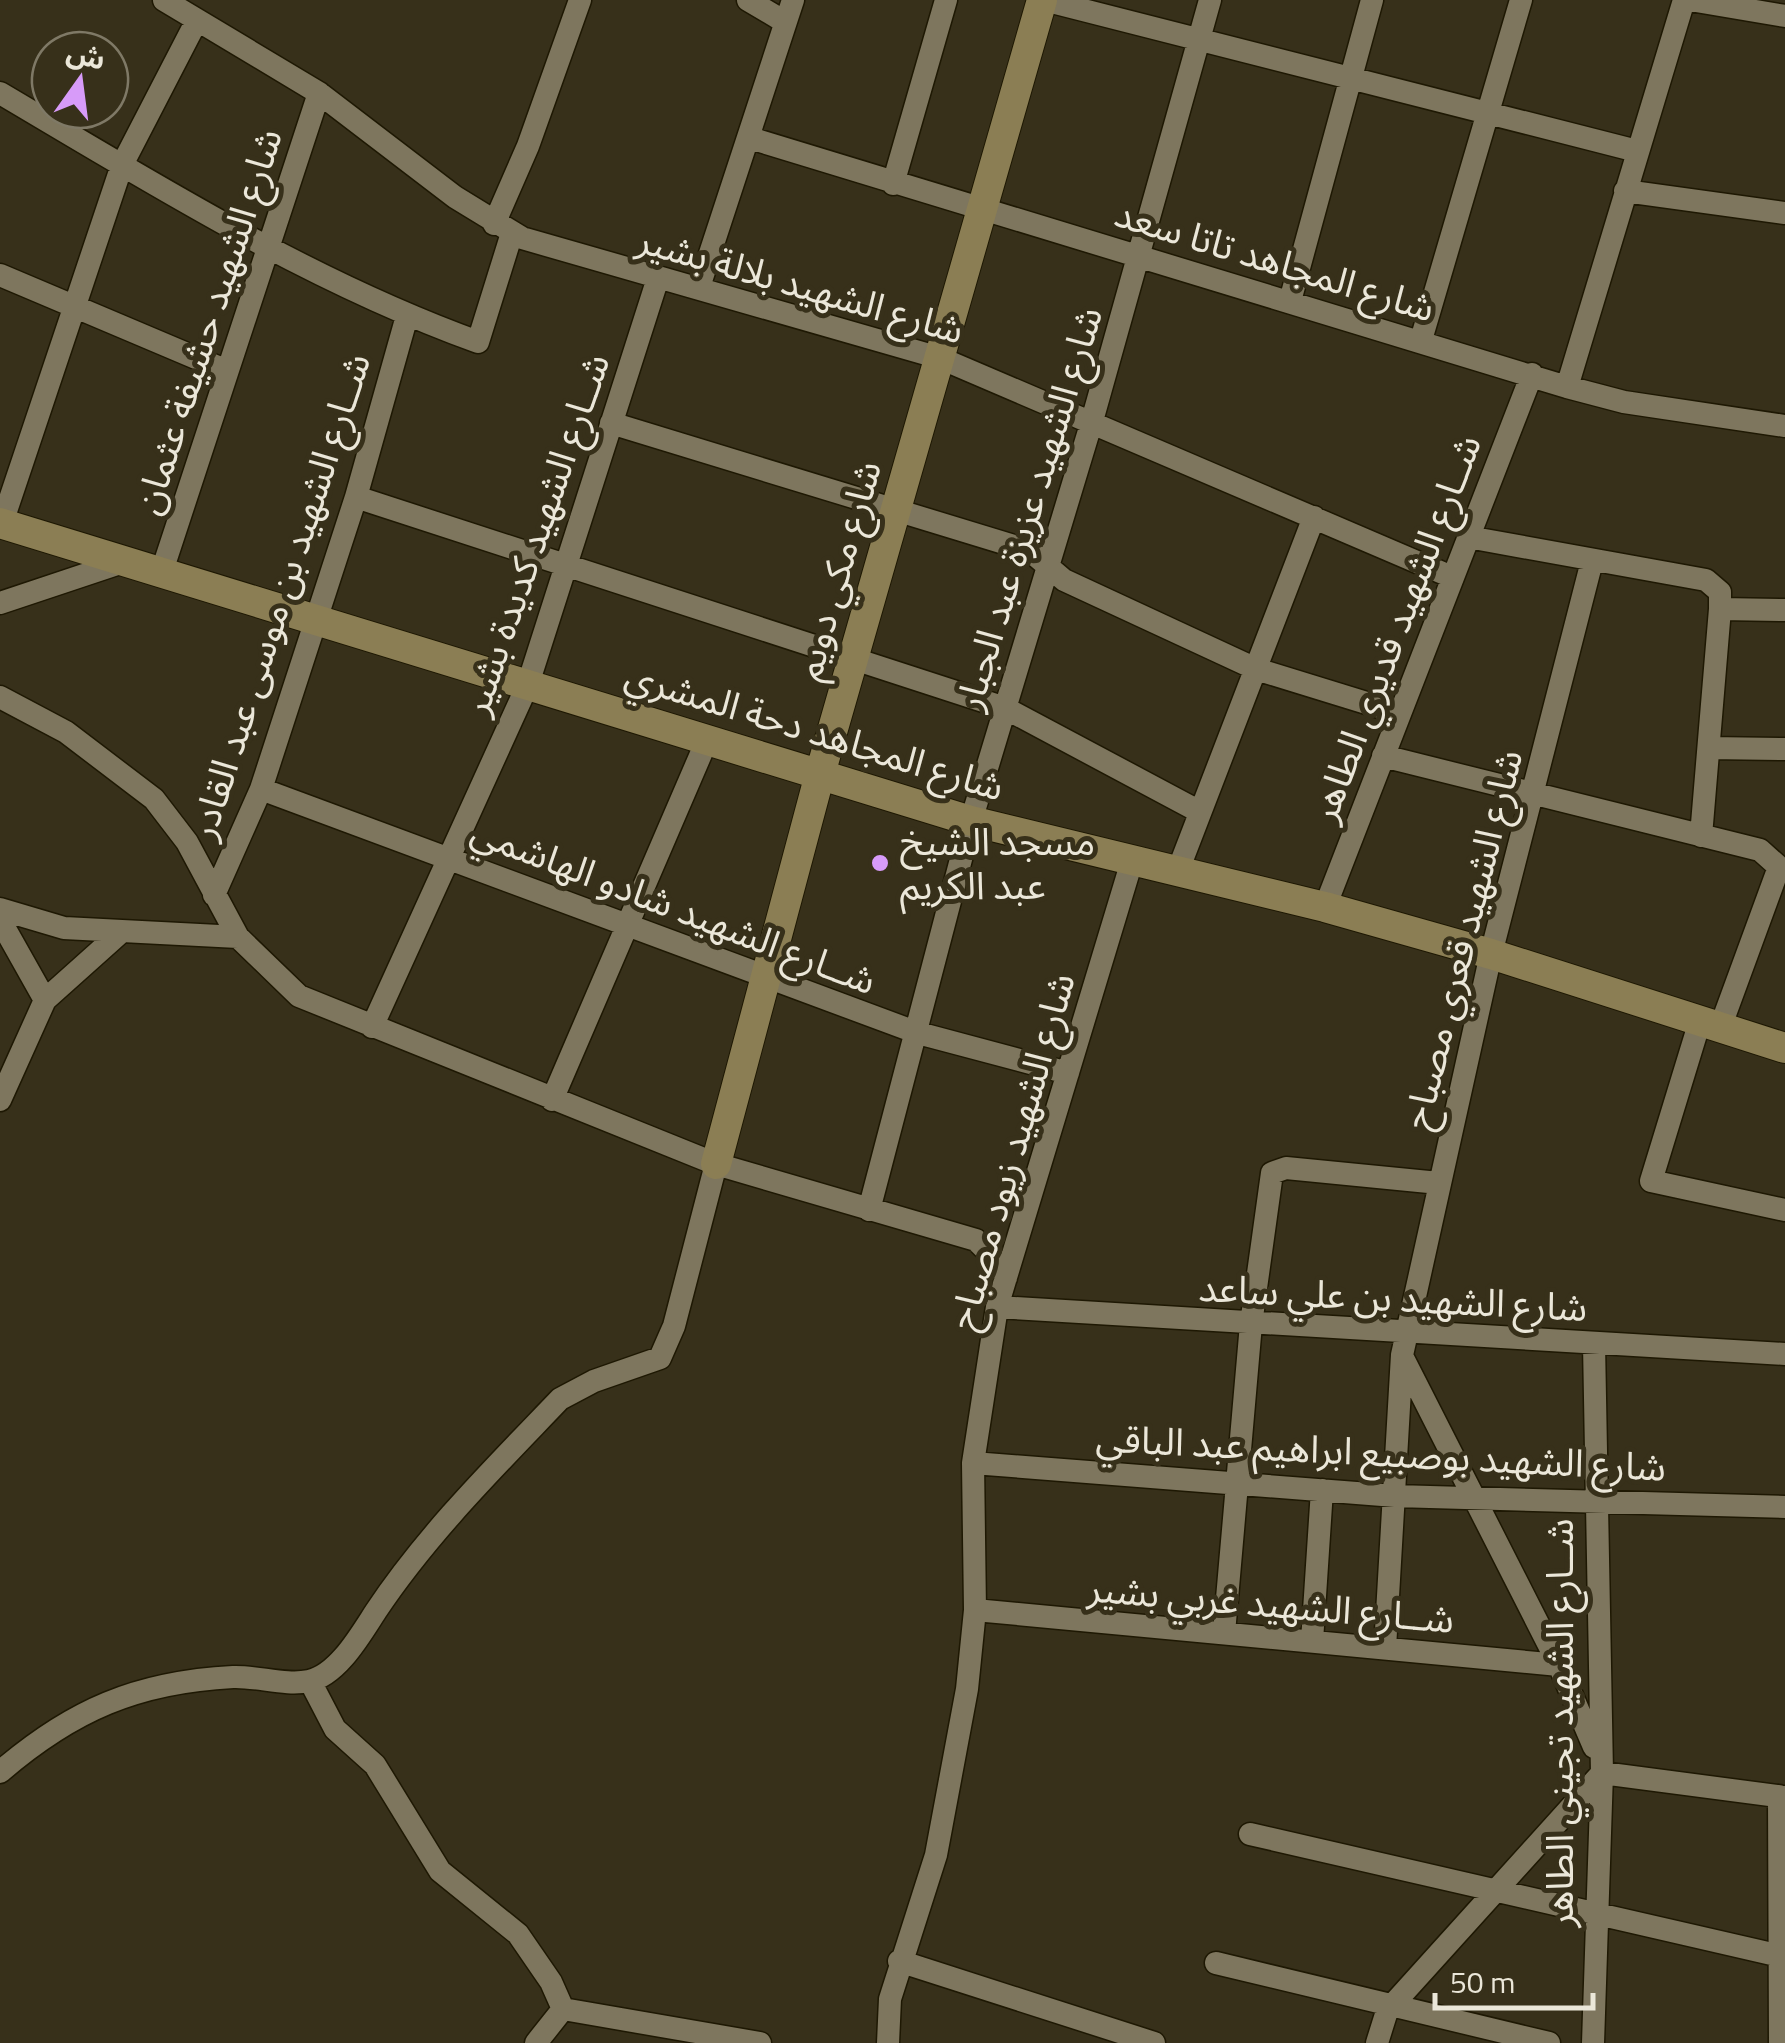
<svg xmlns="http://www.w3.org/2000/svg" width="1785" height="2043" font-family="'Titillium Web','Noto Sans Arabic',sans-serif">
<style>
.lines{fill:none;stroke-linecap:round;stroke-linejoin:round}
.street-casing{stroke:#1e1803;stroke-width:25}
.secondary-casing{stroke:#1e1803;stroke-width:32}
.street{stroke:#7e765e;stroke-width:22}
.secondary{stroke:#8b7e54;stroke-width:30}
.poi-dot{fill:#d79bf9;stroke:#37301a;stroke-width:4}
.labels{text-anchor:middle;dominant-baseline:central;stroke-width:10;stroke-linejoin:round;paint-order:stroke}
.street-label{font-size:38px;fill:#ebe7d9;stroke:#37301a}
.poi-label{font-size:38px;fill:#ebe7d9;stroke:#37301a;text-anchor:start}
</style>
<rect width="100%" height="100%" fill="#37301a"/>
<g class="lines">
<defs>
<path id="street" d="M164 0 319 93 455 197 522 238 940 358 1452 577
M748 0 785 22
M1044 0 1637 151
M1690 0 1785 16
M0 93C154 184 309 281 478 342L512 233
M750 138 1567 387 1624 402 1785 426
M893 184 946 0
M1625 191 1785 213
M494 224 528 146 580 0
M0 275 227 371
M699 287 793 0
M1290 301 1372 0
M1421 340 1521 0
M1567 387 1684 0
M611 423 1030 551 1064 580 1256 669 1399 713
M356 497 1005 708 1200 812
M2 523 122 165 197 20
M1468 537 1706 580 1720 592V609L1785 610
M162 571 319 93
M0 603 126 561
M0 697 66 732 154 799 187 842 238 937 299 996 716 1164 976 1240 1000 1264 1006 1278
M1709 748 1785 749
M1383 756 1760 850 1779 867 1720 1028
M261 789 918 1033 1068 1073
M1701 836 1720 609
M1177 873 1314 517
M214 895 261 789 356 497 407 316
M1325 907 1532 374
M0 909 64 928 238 937
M0 920 45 1000
M1700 1021 1651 1181 1785 1210
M372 1027 528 684 658 278
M0 1100 45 1000 121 932
M552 1100 707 740
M869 1210 971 821 1092 421 1210 0
M997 1307 1785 1354
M1403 1358 1559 1665 1594 1747
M973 1463 1395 1496 1785 1507
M975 1610 1559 1665
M1224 1633 1251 1324 1272 1173 1286 1168 1439 1183
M1312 1641 1322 1490
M1385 1648 1402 1355 1491 954 1592 561
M310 1681 335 1729 375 1765 440 1871 518 1934 551 1982 563 2009
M0 1772C72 1710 137 1682 233 1677 257 1676 286 1686 309 1681 338 1675 361 1634 376 1611 428 1533 496 1466 560 1399L594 1381 660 1358 674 1326 716 1164
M1602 1773 1785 1797
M1779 1796 1780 2043
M1250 1834 1785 1957
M899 1961 1154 2043
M1216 1963 1549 2043
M563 2009 760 2043
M536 2043 563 2009
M888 2043 890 1999 936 1855 967 1689 975 1610 973 1463 997 1307 1132 861
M1377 2043 1387 2011 1602 1773
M1593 2043 1602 1773 1594 1344"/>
<path id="secondary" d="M0 523 971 821 1325 907 1491 954 1785 1048
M716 1164 820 774 1042 0"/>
</defs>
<use href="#street" class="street-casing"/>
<use href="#secondary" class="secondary-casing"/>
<use href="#street" class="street"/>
<use href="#secondary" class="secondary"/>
</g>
<circle class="poi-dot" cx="880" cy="863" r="10"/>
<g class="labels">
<g class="street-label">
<text transform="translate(1275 260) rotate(17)">شارع المجاهد تاتا سعد</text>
<text transform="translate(801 284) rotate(16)">شارع الشهيد بلالة بشير</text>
<text transform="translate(207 321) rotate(-72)">شارع الشهيد حشيفة عثمان</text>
<text transform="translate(1028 508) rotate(-73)">شارع الشهيد عزيزة عبد الجبار</text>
<text transform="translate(535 534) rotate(-71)">شــارع الشهيد كديدة بشير</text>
<text transform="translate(837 570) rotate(-74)">شارع مكي دويم</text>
<text transform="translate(279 596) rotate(-72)">شــارع الشهيد بن موسى عبد القادر</text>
<text transform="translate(1395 628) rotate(-69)">شــارع الشهيد قديري الطاهر</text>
<text transform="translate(815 730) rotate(17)">شارع المجاهد دحة المشري</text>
<text transform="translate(674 905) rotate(21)">شــارع الشهيد شادو الهاشمي</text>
<text transform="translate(1462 939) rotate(-76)">شارع الشهيد قعري مصباح</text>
<text transform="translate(1011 1151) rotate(-74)">شارع الشهيد زيود مصباح</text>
<text transform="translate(1393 1297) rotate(3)">شارع الشهيد بن علي ساعد</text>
<text transform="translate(1381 1452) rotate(3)">شارع الشهيد بوصبيع ابراهيم عبد الباقي</text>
<text transform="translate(1271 1603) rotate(5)">شــارع الشهيد غربي بشير</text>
<text transform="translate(1559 1723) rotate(-90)">شــارع الشهيد تجيني الطاهر</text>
</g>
<g class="poi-label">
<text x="900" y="841">مسجد الشيخ<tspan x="900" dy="44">عبد الكريم</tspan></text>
</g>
</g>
<g transform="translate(80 80) rotate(14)"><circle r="48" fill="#37301a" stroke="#7f7966" stroke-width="2.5"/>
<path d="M0-8L18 38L0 25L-18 38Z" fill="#d79bf9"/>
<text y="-15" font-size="28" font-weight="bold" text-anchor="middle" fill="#ebe7d9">ش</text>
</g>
<path d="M1435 1993v15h158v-15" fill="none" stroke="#ebe7d9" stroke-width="5"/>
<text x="1450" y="1993" font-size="30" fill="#ebe7d9" stroke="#37301a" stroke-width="8" paint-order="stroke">50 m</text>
</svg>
